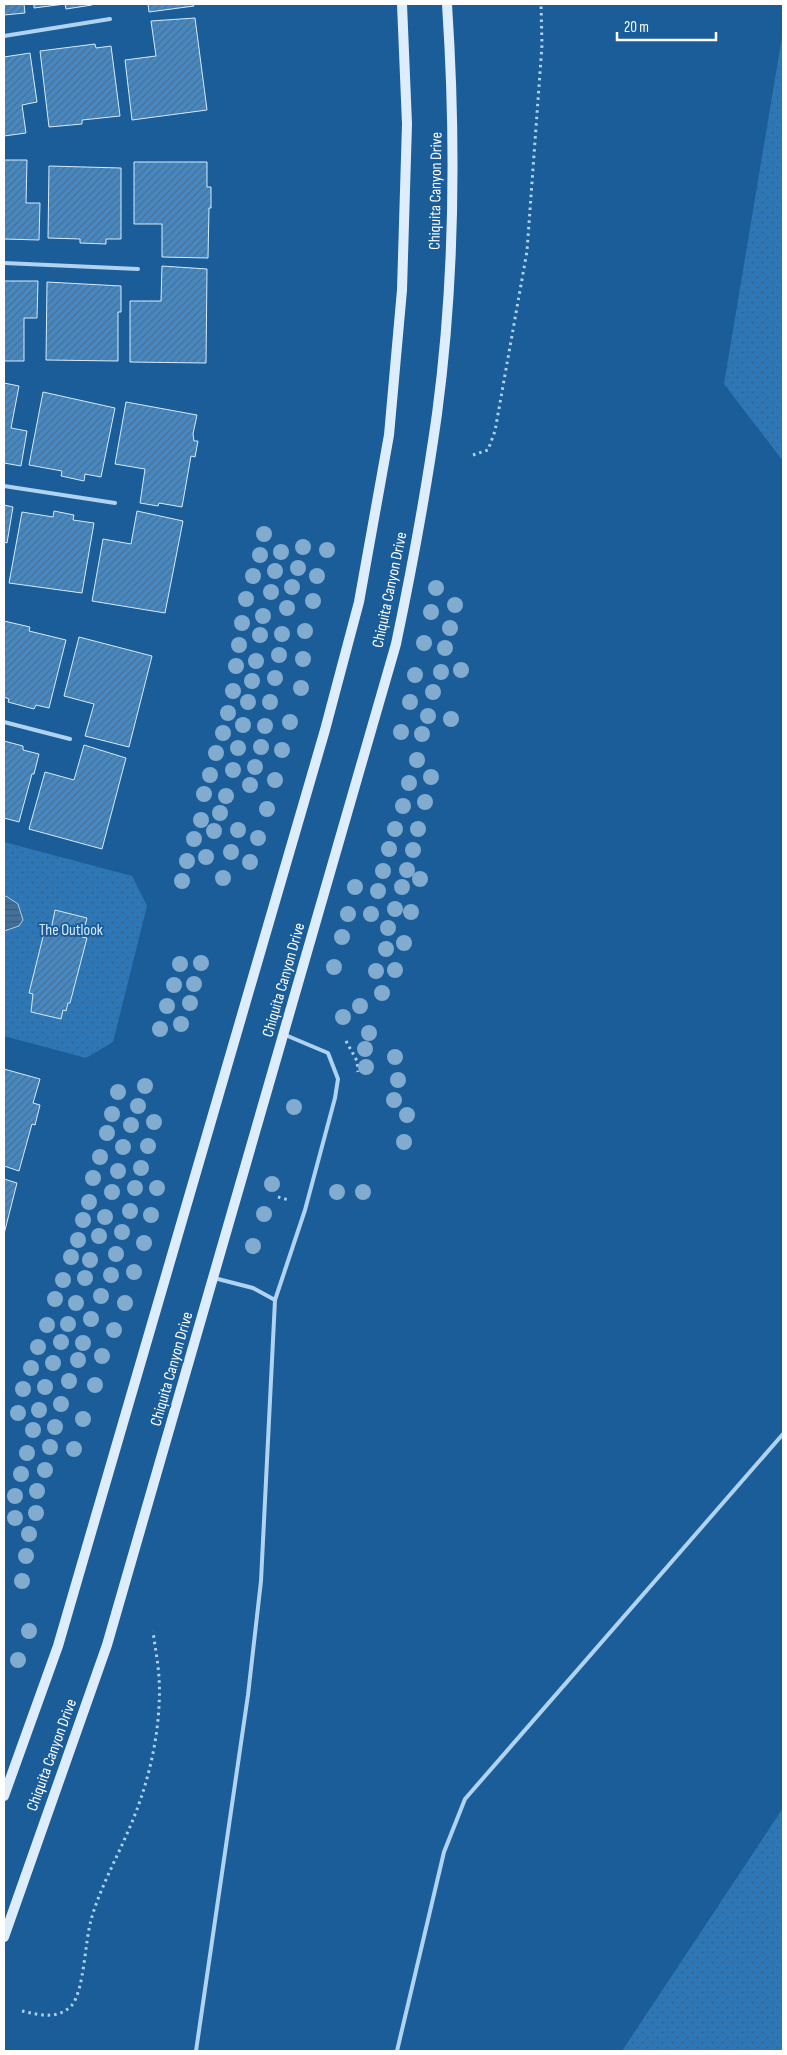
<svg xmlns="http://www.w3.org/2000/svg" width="787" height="2055" font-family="'Sofia Sans Condensed',sans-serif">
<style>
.green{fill:url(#green-dots)}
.water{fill:url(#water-rules);stroke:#a2cff3}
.building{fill:url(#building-hatch);stroke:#d6ebfb}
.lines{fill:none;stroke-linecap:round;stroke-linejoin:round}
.path{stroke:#afd3f1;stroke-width:3;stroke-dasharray:2.5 4;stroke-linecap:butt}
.service{stroke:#afd3f1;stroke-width:4}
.secondary{stroke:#ddedfb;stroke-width:10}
.tree{fill:#81abcf}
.labels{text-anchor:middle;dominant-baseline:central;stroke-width:4;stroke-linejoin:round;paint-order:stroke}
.street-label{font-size:16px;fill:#fff;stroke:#1a5d99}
.park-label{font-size:16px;fill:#d6ebfb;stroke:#1a5d99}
</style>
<defs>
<pattern id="green-dots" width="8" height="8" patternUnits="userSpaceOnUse" patternTransform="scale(1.25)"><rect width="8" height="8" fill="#2e77b6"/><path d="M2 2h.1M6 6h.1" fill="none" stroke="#3d6281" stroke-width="1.8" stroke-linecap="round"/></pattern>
<pattern id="water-rules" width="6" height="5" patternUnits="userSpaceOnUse" patternTransform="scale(1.25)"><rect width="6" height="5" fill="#41709a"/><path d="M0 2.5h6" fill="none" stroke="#485a6b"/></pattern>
<pattern id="building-hatch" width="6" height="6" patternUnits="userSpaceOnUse" patternTransform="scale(1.25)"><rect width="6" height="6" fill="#4788c1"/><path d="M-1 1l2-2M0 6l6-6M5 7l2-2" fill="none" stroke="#497092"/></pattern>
</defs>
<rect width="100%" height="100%" fill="#1a5d99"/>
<path class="green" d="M783 31V461L724 384Z
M4 842 132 876 147 906 113 1042 86 1058 4 1036Z
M783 1808V2051H622Z"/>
<path class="water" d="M6 896 18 904 23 920 19 926 4 931V897Z"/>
<path class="building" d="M4 4H24L25 13 4 15Z
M34 4H91L92 5 66 9 65 4 34 8Z
M148 4H193L194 6 149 12Z
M195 18 207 110 132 120 125 60 156 56 151 21Z
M95 44 96 48 111 46 120 116 82 120V124L49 127 40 51Z
M30 53 37 102 22 105 26 133 4 136V57Z
M4 160H27L26 203H40L39 240 4 239Z
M134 162H207V187H211V208H209L208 258 162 257V224H134Z
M49 166 121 168V239H106V244L80 243V239L48 238Z
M162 266 207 269 206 363 130 362V301H161Z
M4 281H38L37 318H24V361H4Z
M47 282 121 286V312H118V361L46 360Z
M4 383 19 386 11 428 27 431 21 466 4 463Z
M43 392 115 408 101 477 85 474 84 481 61 476 62 471 29 465Z
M126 402 197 415 193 434 194 441H198L195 457 191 456 182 507 159 503 158 506 140 503 145 469 115 464Z
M4 505 13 507 7 543 4 542Z
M54 511 74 515 73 520 94 523 82 593 9 583 22 512 53 517Z
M137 511 183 521 165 613 92 601 103 539 131 544Z
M4 621 30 627 29 631 66 640 49 708 36 705 34 709 8 702 9 699 4 697Z
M79 637 152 656 129 747 85 736 94 704 64 696Z
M4 741 23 746V750L39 754 34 774H32L19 822 4 818Z
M84 745 126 758 102 849 29 829 45 772 74 780Z
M55 910 87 918 82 937 87 938 70 1003H68L66 1011 63 1010 61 1019 31 1012 33 994 29 993 45 929 51 930Z
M4 1069 40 1079 33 1103 40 1105 35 1125 32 1124 19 1171 4 1166Z
M4 1179 17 1183 4 1234Z"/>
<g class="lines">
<path class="path" d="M473 455 488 450 495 431 527 251 542 45 541 4
M346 1041 357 1061 358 1072
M278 1197 289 1200
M22 2011C40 2015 58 2020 72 2005 84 1990 85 1942 91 1920 100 1888 116 1860 129 1829 149 1784 162 1727 159 1677 158 1662 155 1647 153 1631"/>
<path class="service" d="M4 36 110 19
M4 263 138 269
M4 486 115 503
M4 722 70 739
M214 1278 253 1288 275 1300
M196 2051 248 1695 261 1581 275 1300 305 1210 335 1098 338 1079 328 1053 283 1034
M397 2051 444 1852 465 1799 783 1434"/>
<path class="secondary" d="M4 1796 58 1646 325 730 359 602 389 435 402 290 407 124 402 4
M4 1937 107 1645 396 644C412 568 426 492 437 414 455 279 456 140 447 4"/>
</g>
<g class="tree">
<circle cx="264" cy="534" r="8"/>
<circle cx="303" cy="547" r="8"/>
<circle cx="327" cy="550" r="8"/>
<circle cx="281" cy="552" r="8"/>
<circle cx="260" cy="555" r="8"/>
<circle cx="298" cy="568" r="8"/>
<circle cx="275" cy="571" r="8"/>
<circle cx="253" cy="576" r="8"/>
<circle cx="317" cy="576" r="8"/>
<circle cx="292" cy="587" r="8"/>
<circle cx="436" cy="588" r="8"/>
<circle cx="271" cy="592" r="8"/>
<circle cx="246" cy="599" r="8"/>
<circle cx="313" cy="601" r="8"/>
<circle cx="455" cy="605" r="8"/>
<circle cx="287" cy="608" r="8"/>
<circle cx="431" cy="612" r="8"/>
<circle cx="263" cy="616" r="8"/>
<circle cx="242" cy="623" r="8"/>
<circle cx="450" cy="628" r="8"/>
<circle cx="305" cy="631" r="8"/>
<circle cx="282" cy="634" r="8"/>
<circle cx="260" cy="635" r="8"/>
<circle cx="424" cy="643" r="8"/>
<circle cx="239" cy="645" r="8"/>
<circle cx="445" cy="648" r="8"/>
<circle cx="279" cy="655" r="8"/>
<circle cx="303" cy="659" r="8"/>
<circle cx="256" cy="661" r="8"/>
<circle cx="236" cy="666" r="8"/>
<circle cx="461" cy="670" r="8"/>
<circle cx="441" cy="672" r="8"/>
<circle cx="415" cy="675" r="8"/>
<circle cx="275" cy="678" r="8"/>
<circle cx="252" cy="681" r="8"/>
<circle cx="301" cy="688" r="8"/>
<circle cx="233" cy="691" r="8"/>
<circle cx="433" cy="692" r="8"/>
<circle cx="248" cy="702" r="8"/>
<circle cx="270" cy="702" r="8"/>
<circle cx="410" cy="702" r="8"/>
<circle cx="228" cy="713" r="8"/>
<circle cx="428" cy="716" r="8"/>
<circle cx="451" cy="719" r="8"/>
<circle cx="290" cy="722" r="8"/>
<circle cx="243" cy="725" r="8"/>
<circle cx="265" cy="726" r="8"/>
<circle cx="401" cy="732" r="8"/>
<circle cx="223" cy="733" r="8"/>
<circle cx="422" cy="734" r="8"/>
<circle cx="261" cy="747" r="8"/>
<circle cx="238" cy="748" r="8"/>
<circle cx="282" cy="750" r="8"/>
<circle cx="216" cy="753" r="8"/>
<circle cx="417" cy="760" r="8"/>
<circle cx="255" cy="767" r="8"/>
<circle cx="233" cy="770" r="8"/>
<circle cx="210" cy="775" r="8"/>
<circle cx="431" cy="777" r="8"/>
<circle cx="275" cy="780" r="8"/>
<circle cx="409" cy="783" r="8"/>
<circle cx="250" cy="785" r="8"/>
<circle cx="204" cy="794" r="8"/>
<circle cx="226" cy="796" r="8"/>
<circle cx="425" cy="802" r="8"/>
<circle cx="403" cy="806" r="8"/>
<circle cx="267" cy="809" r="8"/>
<circle cx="220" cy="813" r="8"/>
<circle cx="201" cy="820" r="8"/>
<circle cx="395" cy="829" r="8"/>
<circle cx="418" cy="829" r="8"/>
<circle cx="238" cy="830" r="8"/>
<circle cx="214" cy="831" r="8"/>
<circle cx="258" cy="838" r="8"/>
<circle cx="194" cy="839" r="8"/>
<circle cx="389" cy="849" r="8"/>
<circle cx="413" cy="850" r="8"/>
<circle cx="231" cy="852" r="8"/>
<circle cx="206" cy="857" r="8"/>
<circle cx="187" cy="861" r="8"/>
<circle cx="250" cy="862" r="8"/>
<circle cx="407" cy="870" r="8"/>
<circle cx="383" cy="871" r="8"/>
<circle cx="223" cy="878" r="8"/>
<circle cx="420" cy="879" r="8"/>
<circle cx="182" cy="881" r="8"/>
<circle cx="355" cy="887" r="8"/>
<circle cx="402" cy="887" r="8"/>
<circle cx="378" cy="891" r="8"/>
<circle cx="395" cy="909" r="8"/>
<circle cx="411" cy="912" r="8"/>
<circle cx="348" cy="914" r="8"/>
<circle cx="371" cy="914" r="8"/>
<circle cx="388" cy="928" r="8"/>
<circle cx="342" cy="937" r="8"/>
<circle cx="404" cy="943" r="8"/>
<circle cx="386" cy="949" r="8"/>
<circle cx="201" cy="963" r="8"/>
<circle cx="180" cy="964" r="8"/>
<circle cx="334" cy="967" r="8"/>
<circle cx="395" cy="970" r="8"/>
<circle cx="376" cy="971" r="8"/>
<circle cx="194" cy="984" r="8"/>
<circle cx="174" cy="985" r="8"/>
<circle cx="382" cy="993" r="8"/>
<circle cx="190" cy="1003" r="8"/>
<circle cx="167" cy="1006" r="8"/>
<circle cx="360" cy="1006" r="8"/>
<circle cx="343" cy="1017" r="8"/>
<circle cx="181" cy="1024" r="8"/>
<circle cx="160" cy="1029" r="8"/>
<circle cx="369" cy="1033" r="8"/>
<circle cx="365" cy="1049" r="8"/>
<circle cx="395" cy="1057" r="8"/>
<circle cx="366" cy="1067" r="8"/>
<circle cx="398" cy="1080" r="8"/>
<circle cx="145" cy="1086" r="8"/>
<circle cx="118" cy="1092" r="8"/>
<circle cx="394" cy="1100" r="8"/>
<circle cx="138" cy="1106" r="8"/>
<circle cx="294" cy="1107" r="8"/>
<circle cx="112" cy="1114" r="8"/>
<circle cx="407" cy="1115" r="8"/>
<circle cx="154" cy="1122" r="8"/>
<circle cx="131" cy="1125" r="8"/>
<circle cx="107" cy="1133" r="8"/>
<circle cx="404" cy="1142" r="8"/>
<circle cx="148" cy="1146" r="8"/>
<circle cx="123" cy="1147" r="8"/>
<circle cx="100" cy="1157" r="8"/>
<circle cx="141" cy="1168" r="8"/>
<circle cx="118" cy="1171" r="8"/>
<circle cx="93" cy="1178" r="8"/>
<circle cx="272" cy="1184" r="8"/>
<circle cx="135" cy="1188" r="8"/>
<circle cx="157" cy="1188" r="8"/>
<circle cx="112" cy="1192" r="8"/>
<circle cx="337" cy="1192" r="8"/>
<circle cx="363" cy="1192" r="8"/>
<circle cx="89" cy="1202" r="8"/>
<circle cx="130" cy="1211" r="8"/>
<circle cx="264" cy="1214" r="8"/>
<circle cx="151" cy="1215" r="8"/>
<circle cx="105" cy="1217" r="8"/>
<circle cx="83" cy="1220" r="8"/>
<circle cx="122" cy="1232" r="8"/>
<circle cx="99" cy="1236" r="8"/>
<circle cx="78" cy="1240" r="8"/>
<circle cx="144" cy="1243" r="8"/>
<circle cx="253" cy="1246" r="8"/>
<circle cx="116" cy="1254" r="8"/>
<circle cx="71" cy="1257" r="8"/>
<circle cx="90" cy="1260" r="8"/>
<circle cx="134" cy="1272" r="8"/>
<circle cx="111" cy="1275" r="8"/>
<circle cx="85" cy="1278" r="8"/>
<circle cx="63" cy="1280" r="8"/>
<circle cx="101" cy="1296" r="8"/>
<circle cx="55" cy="1299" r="8"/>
<circle cx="76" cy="1303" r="8"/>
<circle cx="125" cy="1303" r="8"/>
<circle cx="91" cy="1319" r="8"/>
<circle cx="68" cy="1324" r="8"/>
<circle cx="47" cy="1325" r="8"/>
<circle cx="114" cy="1330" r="8"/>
<circle cx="61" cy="1342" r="8"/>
<circle cx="83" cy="1343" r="8"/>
<circle cx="38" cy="1347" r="8"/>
<circle cx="102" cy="1356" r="8"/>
<circle cx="78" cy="1360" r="8"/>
<circle cx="53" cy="1363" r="8"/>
<circle cx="31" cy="1368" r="8"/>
<circle cx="69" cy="1381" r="8"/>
<circle cx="95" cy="1385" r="8"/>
<circle cx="45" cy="1387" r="8"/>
<circle cx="23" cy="1389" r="8"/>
<circle cx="61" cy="1404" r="8"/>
<circle cx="39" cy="1410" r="8"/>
<circle cx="18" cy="1413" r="8"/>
<circle cx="83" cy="1419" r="8"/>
<circle cx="55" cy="1427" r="8"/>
<circle cx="33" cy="1430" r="8"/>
<circle cx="50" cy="1447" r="8"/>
<circle cx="74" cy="1449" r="8"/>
<circle cx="27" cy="1453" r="8"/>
<circle cx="45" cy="1470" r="8"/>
<circle cx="21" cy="1474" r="8"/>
<circle cx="37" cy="1491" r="8"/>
<circle cx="15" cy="1496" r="8"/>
<circle cx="36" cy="1513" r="8"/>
<circle cx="15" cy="1518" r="8"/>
<circle cx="29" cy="1534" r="8"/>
<circle cx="26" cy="1556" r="8"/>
<circle cx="22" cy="1581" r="8"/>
<circle cx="29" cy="1631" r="8"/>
<circle cx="18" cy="1660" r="8"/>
</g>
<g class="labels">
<g class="street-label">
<text transform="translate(436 191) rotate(-89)">Chiquita Canyon Drive</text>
<text transform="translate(390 590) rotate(-78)">Chiquita Canyon Drive</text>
<text transform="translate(284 980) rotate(-74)">Chiquita Canyon Drive</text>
<text transform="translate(172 1369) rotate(-74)">Chiquita Canyon Drive</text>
<text transform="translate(52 1755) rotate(-70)">Chiquita Canyon Drive</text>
</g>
<g class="park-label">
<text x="71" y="930">The Outlook</text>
</g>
</g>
<rect width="787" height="2055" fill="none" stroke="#ffffff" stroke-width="10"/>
<path d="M617 32v8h99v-8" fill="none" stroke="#ffffff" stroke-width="2.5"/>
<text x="624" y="32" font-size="15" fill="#ffffff" stroke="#1a5d99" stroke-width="4" paint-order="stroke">20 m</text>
</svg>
